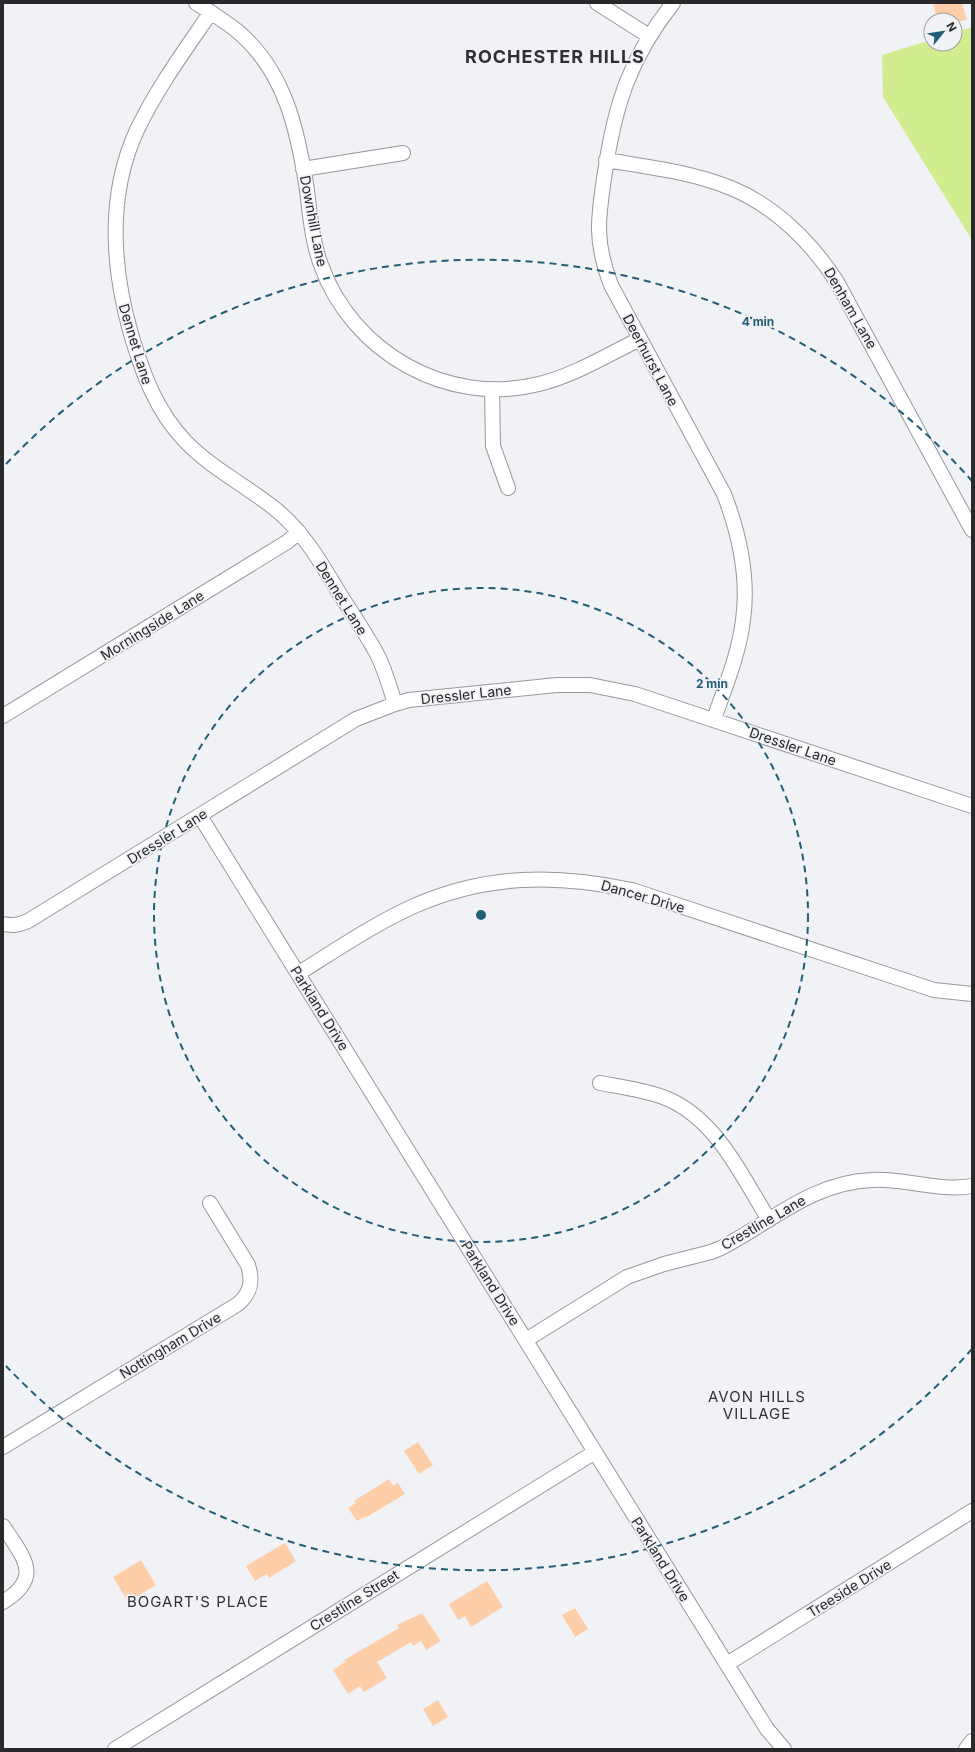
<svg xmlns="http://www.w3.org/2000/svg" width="975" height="1752" font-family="Inter,sans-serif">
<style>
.green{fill:#d2ec90}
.building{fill:#fecea8}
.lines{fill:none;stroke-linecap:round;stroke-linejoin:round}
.minor-casing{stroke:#97989c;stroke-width:16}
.minor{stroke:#fff;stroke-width:14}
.ring{fill:none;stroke:#225e76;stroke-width:2;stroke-dasharray:7 5}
.labels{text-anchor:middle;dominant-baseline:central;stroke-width:3.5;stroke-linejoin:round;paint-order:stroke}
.street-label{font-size:14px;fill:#28292a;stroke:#f0f2f5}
.neighbourhood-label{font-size:15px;letter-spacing:1px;fill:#303133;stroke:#f0f2f5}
.district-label{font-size:18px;font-weight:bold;letter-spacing:1px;fill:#303133;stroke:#f0f2f5}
.centre{fill:#225e76;stroke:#f0f2f5;stroke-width:2}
.ring-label{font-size:12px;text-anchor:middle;font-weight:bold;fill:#225e76;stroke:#f0f2f5;stroke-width:3.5;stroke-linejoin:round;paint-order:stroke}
</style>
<rect width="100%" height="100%" fill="#f0f2f5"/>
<path class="green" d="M972 27V240L883 97 882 55 931 40V44H955V32Z"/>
<path class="building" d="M933 3H962L967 20 955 22V20H937Z
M418 1442 433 1465 419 1474 404 1451Z
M389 1479 393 1486 398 1483 405 1494 365 1518 364 1517 357 1521 348 1508 356 1503 354 1501Z
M285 1543 296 1561 269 1578 267 1574 255 1581 246 1566Z
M141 1560 156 1585 128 1602 113 1577Z
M487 1581 503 1607 471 1627 465 1616 458 1620 449 1604Z
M575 1608 588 1629 575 1637 562 1615Z
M422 1613 441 1641 426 1650 421 1641 413 1646 411 1642 377 1662 387 1678 364 1692 360 1686 348 1694 333 1670 345 1662 344 1660 399 1628 397 1625Z
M438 1700 448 1717 433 1726 423 1709Z"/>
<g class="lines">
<defs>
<path id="minor" d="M196 3C209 11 223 20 236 30 285 70 298 131 307 190 310 215 312 241 321 265 352 352 447 407 539 384 575 375 607 355 640 339
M597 3 649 36
M673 3C630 58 615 104 605 172 598 218 594 240 611 285L724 494C739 533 749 577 743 620 739 654 725 687 714 719
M211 12C185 50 157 88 137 130 107 195 112 267 131 334 143 374 156 411 186 442 211 468 245 485 274 508 302 530 320 561 338 591 351 612 365 632 377 654 385 670 390 687 395 704
M606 160C648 167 692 172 731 188 775 206 812 243 837 282L972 530
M303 169 403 153
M492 389 493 446 508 488
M3 716 287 542 299 532
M200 816 767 1729 784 1749
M3 924C13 926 19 925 28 921L356 719 395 704 409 700 557 685H590L635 694 972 806
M299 973C336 950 374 924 414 906 487 874 556 874 632 890L934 990 972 994
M600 1083C621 1087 643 1090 663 1097 716 1117 741 1175 769 1220
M526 1340 627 1277 664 1264 711 1252 721 1248C771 1222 813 1182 872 1180 905 1178 939 1192 972 1186
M3 1447 238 1304C251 1293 253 1281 248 1265L210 1203
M3 1526C23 1557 44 1577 3 1602
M727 1664 972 1511
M115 1749 595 1452
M966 1749 972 1741"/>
</defs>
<use href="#minor" class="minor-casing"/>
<use href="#minor" class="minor"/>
</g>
<g class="ring">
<circle cx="481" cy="915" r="327"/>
<path d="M972 1349A655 655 0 0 1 6 1366M6 464A655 655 0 0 1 972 481"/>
</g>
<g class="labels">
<g class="street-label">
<text transform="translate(314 221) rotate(79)">Downhill Lane</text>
<text transform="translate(851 308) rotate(60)">Denham Lane</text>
<text transform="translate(136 344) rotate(73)">Dennet Lane</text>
<text transform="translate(651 360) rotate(62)">Deerhurst Lane</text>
<text transform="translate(342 598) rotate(58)">Dennet Lane</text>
<text transform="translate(152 625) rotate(-32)">Morningside Lane</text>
<text transform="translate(466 694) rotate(-6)">Dressler Lane</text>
<text transform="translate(793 746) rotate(19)">Dressler Lane</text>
<text transform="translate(167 836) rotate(-32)">Dressler Lane</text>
<text transform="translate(643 896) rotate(16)">Dancer Drive</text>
<text transform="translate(320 1008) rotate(58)">Parkland Drive</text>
<text transform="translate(763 1222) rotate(-30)">Crestline Lane</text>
<text transform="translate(491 1283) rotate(58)">Parkland Drive</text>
<text transform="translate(170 1345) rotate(-31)">Nottingham Drive</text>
<text transform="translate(661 1559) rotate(58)">Parkland Drive</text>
<text transform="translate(849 1588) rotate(-32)">Treeside Drive</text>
<text transform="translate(354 1600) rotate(-32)">Crestline Street</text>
</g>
<g class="neighbourhood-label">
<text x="757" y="1396">AVON HILLS<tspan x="757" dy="17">VILLAGE</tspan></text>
<text x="198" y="1601">BOGART'S PLACE</text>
</g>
<g class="district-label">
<text x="555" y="56">ROCHESTER HILLS</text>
</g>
</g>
<circle cx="481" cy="915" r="6" class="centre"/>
<g class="ring-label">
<text x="758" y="326">4 min</text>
<text x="712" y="688">2 min</text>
</g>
<rect width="975" height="1752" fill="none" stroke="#28292a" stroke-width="8"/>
<g transform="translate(943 32) rotate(60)"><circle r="19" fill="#f0f2f5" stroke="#a0a2a4"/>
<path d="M0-3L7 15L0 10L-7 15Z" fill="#225e76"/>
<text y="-6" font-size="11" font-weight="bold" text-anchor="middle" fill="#28292a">N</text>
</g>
</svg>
